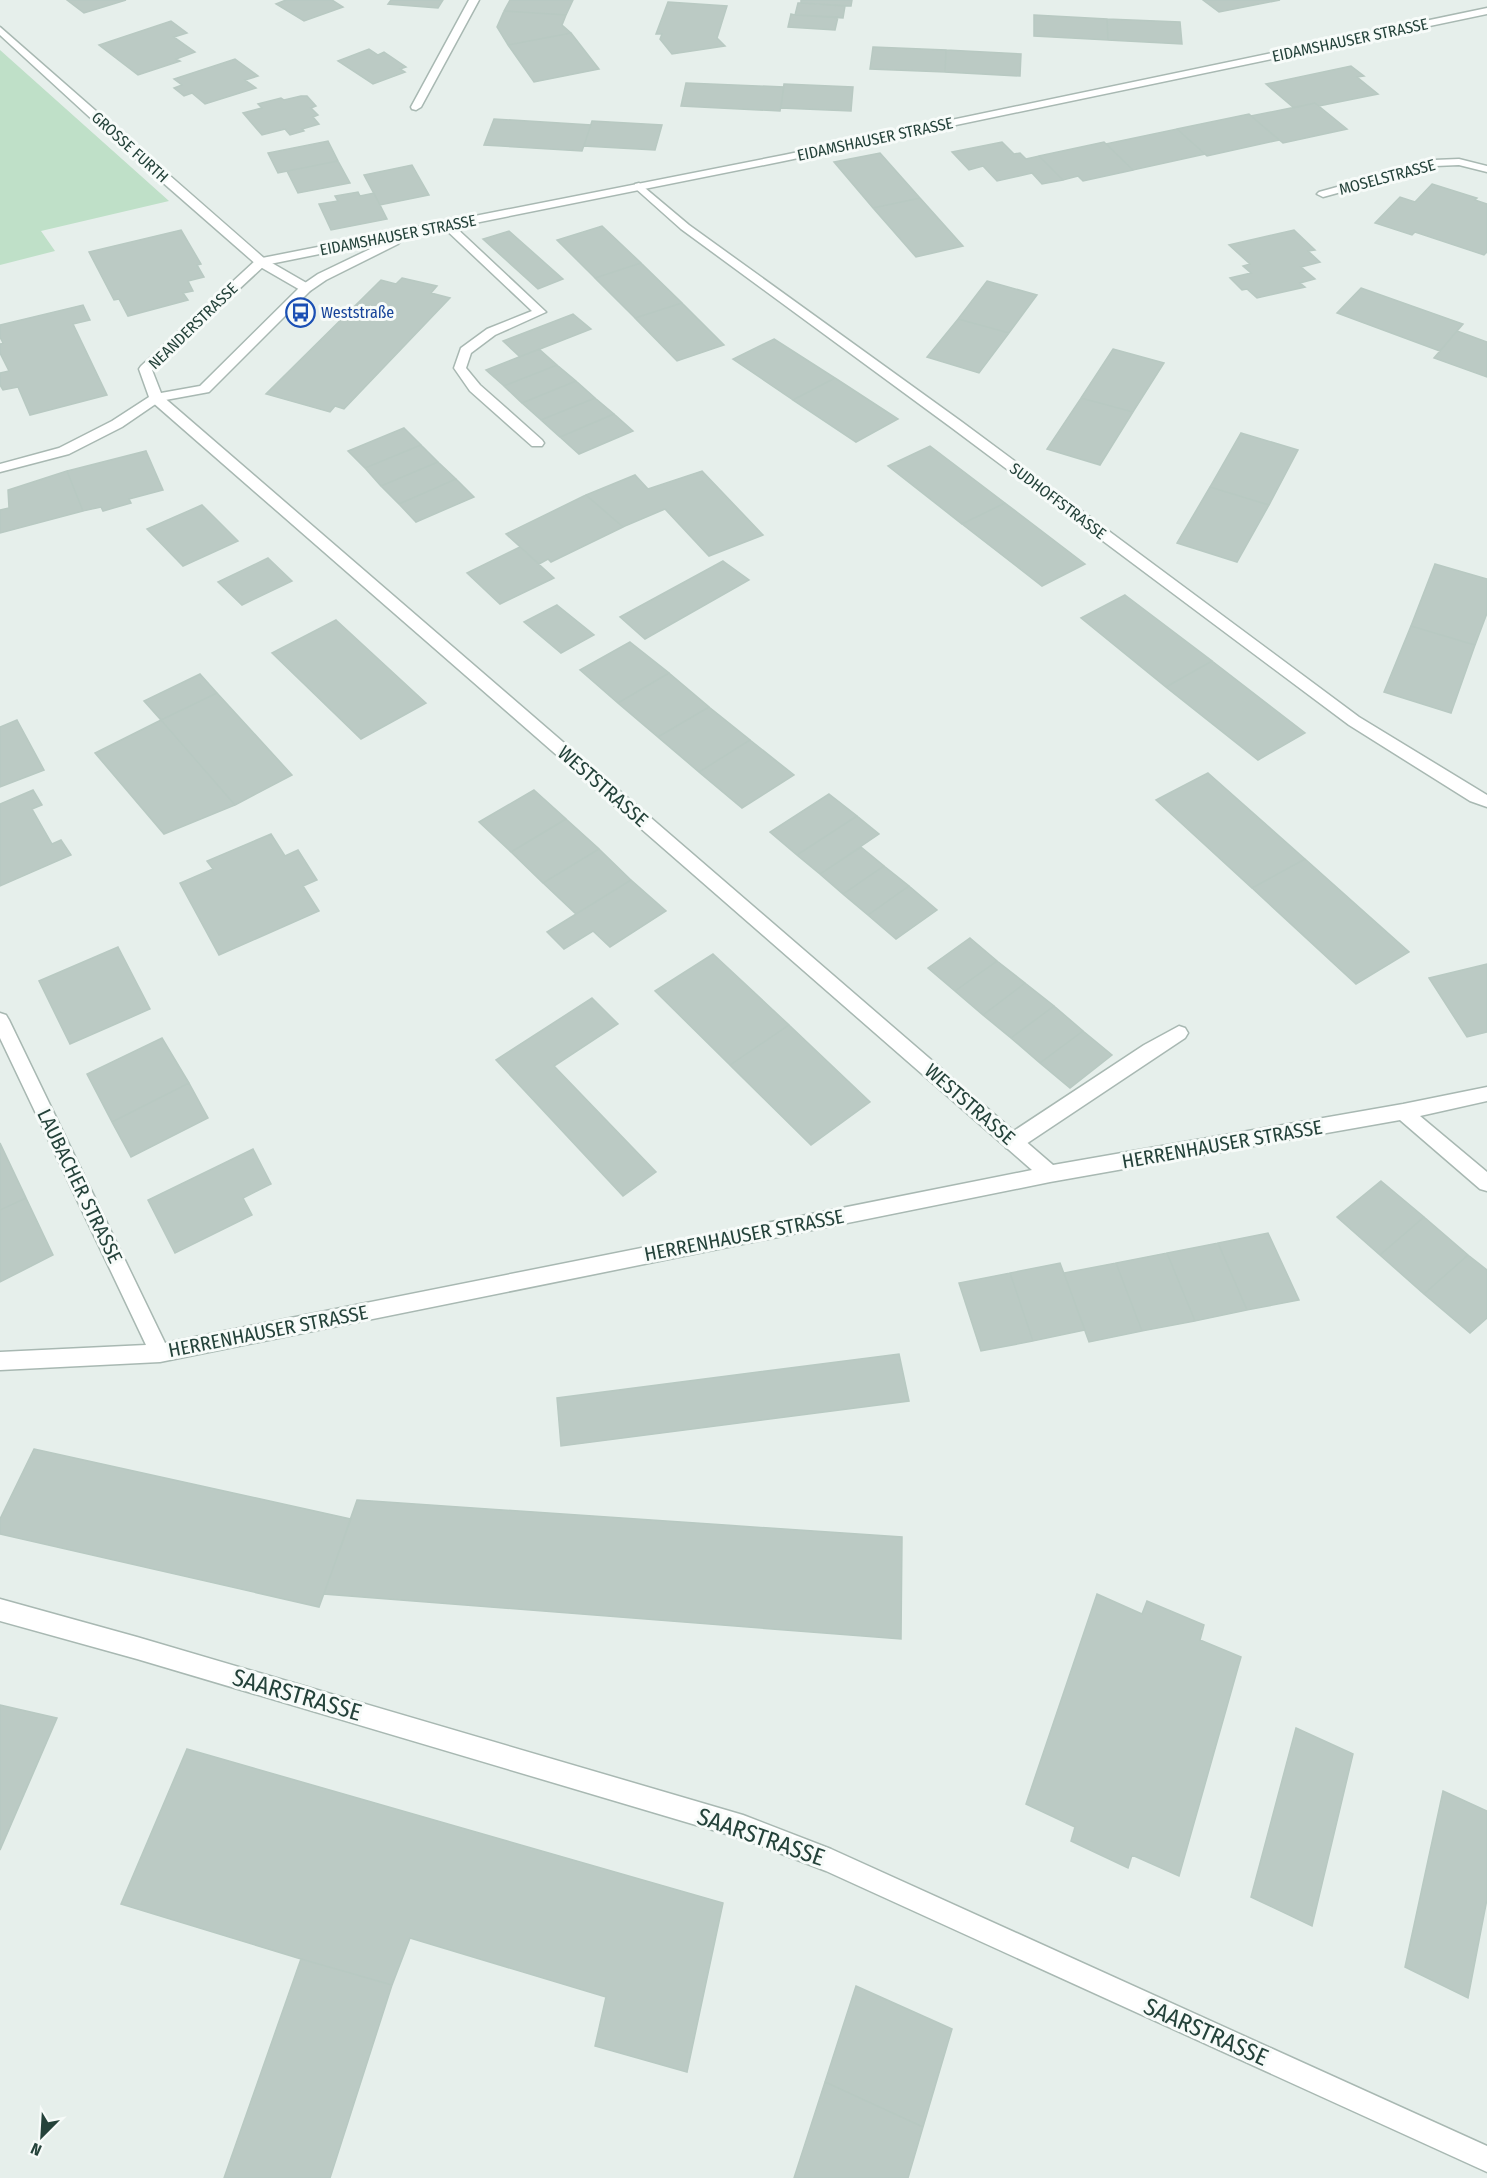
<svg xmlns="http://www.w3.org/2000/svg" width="1487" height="2178" font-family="'Fira Sans Condensed',sans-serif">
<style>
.green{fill:#bfe0c8}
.building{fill:#bbcac4;stroke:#b8c9c2;stroke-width:1.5}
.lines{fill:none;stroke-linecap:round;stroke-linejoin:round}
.service-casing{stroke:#a8b8b2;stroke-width:3}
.minor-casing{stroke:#a8b8b2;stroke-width:3}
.tertiary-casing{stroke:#a8b8b2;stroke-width:3}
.service{fill:#fff;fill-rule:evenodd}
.minor{fill:#fff;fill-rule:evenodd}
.tertiary{fill:#fff;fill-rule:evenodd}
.labels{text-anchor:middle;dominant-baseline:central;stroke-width:6;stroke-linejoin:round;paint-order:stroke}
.far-street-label{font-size:16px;fill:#24423a;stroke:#f7fbf9}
.far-transit-label{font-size:16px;fill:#164399;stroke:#f7fbf9;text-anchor:start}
.street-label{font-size:20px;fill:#24423a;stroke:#f7fbf9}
.near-street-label{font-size:24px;fill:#24423a;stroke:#f7fbf9}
</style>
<rect width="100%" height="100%" fill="#e6efeb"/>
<path class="green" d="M0 50 169 201 41 231 55 251 0 265Z"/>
<path class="building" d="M67 0H126L84 13Z
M286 0H332L343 7 304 21 276 4Z
M391 0H443L438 8 388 4Z
M510 0H573L566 15 504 11Z
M801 0H852L851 6 801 3Z
M1203 0H1280L1219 12Z
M668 2 727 6 717 38 725 46 672 54 660 39 662 34H656Z
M798 3H801L845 6 843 18 795 15Z
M504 11 566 15 562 25 571 33 508 45 497 27Z
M791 14 795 15 838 17 835 30 788 27Z
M1034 15 1107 19 1108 40 1034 36Z
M1107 19 1180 22 1182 44 1108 40Z
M171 21 187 33 174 37 195 52 176 59 180 61 138 75 99 45Z
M571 33 599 69 534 82 508 45Z
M873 47 946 50 945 72 870 69Z
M369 49 378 55 384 52 406 67 400 69 405 72 373 84 338 61Z
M946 50 1021 54 1020 76 945 72Z
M235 59 258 76 245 80 256 88 205 104 192 93 184 96 174 88 182 85 174 79Z
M1351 66 1364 76 1357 77 1378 94 1319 106 1315 103 1294 108 1266 84Z
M686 83 784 87 780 111 681 106Z
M784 84 853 87 851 111 781 108Z
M301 96H307L316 106 311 108 318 115 313 117 319 124 302 129 304 131 290 135 285 129 262 135 243 113 262 108 258 104 281 98 284 100Z
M1315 103 1347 129 1283 143 1251 116Z
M1249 114 1279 140 1207 156 1177 129Z
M494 119 591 125 582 151 484 145Z
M592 121 662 125 655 150 584 146Z
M1177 129 1205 154 1133 170 1106 144Z
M328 141 338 161 278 173 268 153Z
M1002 142 1014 154 1020 153 1026 159 1039 156 1063 180 1042 184 1032 173 997 181 983 166 969 170 952 152Z
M1104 142 1133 170 1083 181 1078 176 1063 180 1039 156Z
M880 153 920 198 873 208 834 162Z
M338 161 350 183 298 193 287 171Z
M412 165 429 195 380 205 364 175Z
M1432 184 1477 198 1475 200 1487 204V252L1484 255 1415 232 1412 235 1375 223 1400 197 1415 202Z
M358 192 360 196 374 193 387 219 331 230 319 204 338 201 335 196Z
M920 198 963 246 916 257 873 208Z
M602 226 641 263 595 278 557 240Z
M181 230 201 264 197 265 204 277 188 281 193 291 183 293 188 300 128 316 119 299 114 300 89 252Z
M1294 230 1315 250 1308 251 1320 262 1301 267 1315 279 1300 283 1305 287 1257 298 1247 289 1242 290 1230 278 1251 273 1243 266 1250 264 1229 245Z
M509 231 563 279 538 289 483 239Z
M641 263 682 303 635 318 595 278Z
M402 278 437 286 431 293 450 298 344 409 335 406 330 412 266 394 381 280 396 284Z
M987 281 1037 295 1009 333 958 319Z
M1361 288 1463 324 1440 351 1337 313Z
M682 303 724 345 677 361 635 318Z
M83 305 90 320 73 324 107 395 30 415 18 387 3 390 0 385V373L9 371 0 353V344L3 343 0 337V325Z
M573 314 591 329 520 357 503 341Z
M958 319 1009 333 979 373 927 357Z
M1457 331 1487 342V377L1434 358Z
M774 339 835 378 793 400 733 359Z
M539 349 557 365 504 386 486 370Z
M1113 349 1164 363 1133 412 1081 398Z
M557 365 576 381 522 403 504 386Z
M835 378 898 419 856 442 793 400Z
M576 381 595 398 541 420 522 403Z
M595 398 614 414 560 437 541 420Z
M1081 398 1133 412 1100 465 1047 449Z
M614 414 633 431 579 454 560 437Z
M404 428 421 445 365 468 348 451Z
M1241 433 1298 450 1269 505 1210 487Z
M421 445 438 462 381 486 365 468Z
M930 446 1005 503 962 524 888 466Z
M146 451 163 490 129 499 131 503 103 511 101 507 83 511 67 471Z
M438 462 456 479 399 504 381 486Z
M67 471 83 511 0 533V510L9 508 8 490Z
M702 471 763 535 709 556 665 509 623 527 586 495 635 475 648 489Z
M456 479 474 497 416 522 399 504Z
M1210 487 1269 505 1237 562 1177 543Z
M586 495 623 527 551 562 548 559 539 564 506 534Z
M1005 503 1085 564 1042 586 962 524Z
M202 505 238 541 183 566 147 529Z
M520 547 554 578 500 604 467 573Z
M268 558 292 581 242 605 218 582Z
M723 561 749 580 645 639 620 617Z
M1435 564 1487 579V613L1475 645 1411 626Z
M1125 595 1212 661 1166 687 1081 618Z
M557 605 594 635 561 653 524 622Z
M336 620 426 703 361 739 272 653Z
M1411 626 1475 645 1451 713 1384 692Z
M630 642 669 673 618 703 580 670Z
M1212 661 1305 733 1258 760 1166 687Z
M669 673 709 707 658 737 618 703Z
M200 674 217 693 161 720 144 701Z
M217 693 292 775 235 805 161 720Z
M709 707 750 740 699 772 658 737Z
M17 720 44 770 0 787V727Z
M161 720 235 805 164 834 95 753Z
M750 740 794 775 742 808 699 772Z
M1208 773 1305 859 1252 888 1156 800Z
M33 790 42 805 32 809 52 844 61 840 71 855 0 886V804Z
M534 790 566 819 511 852 479 822Z
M829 794 857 816 797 855 770 832Z
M857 816 879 834 820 874 797 855Z
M566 819 599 849 543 883 511 852Z
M271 834 285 856 298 850 317 880 303 886 319 911 219 955 180 883 213 869 207 861Z
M861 847 884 866 843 894 820 874Z
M599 849 631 880 576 914 543 883Z
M1305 859 1409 952 1356 984 1252 888Z
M884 866 909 886 868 915 843 894Z
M631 880 666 911 610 947 593 931 564 949 547 932Z
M909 886 937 910 896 939 868 915Z
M970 938 997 961 955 991 928 968Z
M118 947 150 1009 70 1044 39 981Z
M713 954 789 1025 730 1065 655 991Z
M997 961 1025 983 983 1015 955 991Z
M1487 964V1032L1467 1037 1429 978Z
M1025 983 1054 1006 1011 1038 983 1015Z
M592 998 618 1024 554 1066 656 1172 623 1196 496 1060Z
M1054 1006 1083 1031 1040 1063 1011 1038Z
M789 1025 870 1102 811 1145 730 1065Z
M1083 1031 1112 1055 1070 1088 1040 1063Z
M162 1038 189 1083 112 1122 87 1074Z
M189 1083 208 1118 131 1157 112 1122Z
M0 1143 26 1198 0 1210Z
M253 1149 271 1184 243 1198 252 1215 175 1253 148 1200Z
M1381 1181 1424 1217 1380 1255 1337 1217Z
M26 1198 53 1255 0 1282V1210Z
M1424 1217 1468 1255 1424 1294 1380 1255Z
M1268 1233 1299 1300 1247 1310 1218 1243Z
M1218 1243 1247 1310 1195 1321 1167 1253Z
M1167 1253 1195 1321 1142 1331 1116 1263Z
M1468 1255 1487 1270V1318L1470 1333 1424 1294Z
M1060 1263 1085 1330 1033 1341 1010 1273Z
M1116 1263 1142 1331 1089 1342 1064 1273Z
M1010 1273 1033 1341 981 1351 959 1283Z
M899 1354 909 1401 561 1446 557 1398Z
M34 1449 351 1519 319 1607 0 1534V1519Z
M357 1500 902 1537 901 1639 324 1594Z
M1097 1594 1142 1614 1147 1601 1204 1625 1200 1640 1241 1657 1179 1876 1132 1855 1128 1868 1071 1841 1075 1827 1026 1804Z
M0 1705 57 1718 0 1850Z
M1296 1728 1353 1754 1312 1926 1251 1897Z
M187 1749 723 1903 687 2072 595 2046 606 1997 410 1938 392 1985 301 1959 121 1904Z
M1443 1791 1487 1811V1899L1468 1998 1405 1967Z
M301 1959 392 1985 330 2178H224Z
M856 1986 952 2029 923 2127 825 2082Z
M825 2082 923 2127 908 2178H794Z"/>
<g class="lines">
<defs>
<path id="service" d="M1459 159 1487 166V172L1459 165 1435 166 1323 197 1317 194 1319 192 1434 160Z
M447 222 451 223 546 312 495 335 471 353 466 368 480 385 542 440 544 443 542 446H532L470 391 454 368 461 348 487 329 532 311 443 227 441 225Z
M1179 1026 1185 1028 1188 1033 1185 1038 1020 1148 1013 1150 1006 1148 1004 1142 1006 1136 1144 1045Z"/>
<path id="minor" d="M469 0H479L421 107 416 110 412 109 411 107Z
M0 27 265 259 310 285V291H302L257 265 121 146 0 35Z
M639 183 689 225 962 422 1359 717 1487 795V807L1470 801 1349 725 952 428 681 229 635 188V184Z
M156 394 161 395 1053 1165 1403 1104 1487 1087V1101L1420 1116 1487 1172V1191L1480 1189 1400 1120 1050 1182 160 1362 0 1370V1352L146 1345 0 1038V1013L6 1015 9 1020 165 1343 1032 1170 151 401 150 398Z
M0 1599 137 1637 743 1815 831 1849 1487 2146V2172L826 1871 743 1839 137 1659 0 1621Z"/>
<path id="tertiary" d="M1487 8V14L784 161 395 239 400 242 398 244 326 280 310 291 209 392 160 401 122 427 69 454 0 472V464L59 448 112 421 149 397 139 369 141 366 257 259 784 155ZM389 240 318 274 302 285 200 386 161 393 152 370 265 265Z"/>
</defs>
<use href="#service" class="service-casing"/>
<use href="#minor" class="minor-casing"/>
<use href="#tertiary" class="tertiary-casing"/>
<use href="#service" class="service"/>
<use href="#minor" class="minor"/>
<use href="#tertiary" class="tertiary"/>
</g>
<defs>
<symbol id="bus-ring" viewBox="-11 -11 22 22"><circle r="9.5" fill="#f7fbf9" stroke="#1a4fb4" stroke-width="1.5"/><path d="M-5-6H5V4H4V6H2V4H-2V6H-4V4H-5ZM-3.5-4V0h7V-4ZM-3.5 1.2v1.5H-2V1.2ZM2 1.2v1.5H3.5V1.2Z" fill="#1a4fb4"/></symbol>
</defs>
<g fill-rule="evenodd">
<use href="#bus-ring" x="284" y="296" width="33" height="33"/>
</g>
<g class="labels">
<g class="far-street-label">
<text transform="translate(1350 40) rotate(-12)">EIDAMSHAUSER STRASSE</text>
<text transform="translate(875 139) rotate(-12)">EIDAMSHAUSER STRASSE</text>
<text transform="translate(130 147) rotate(42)">GROSSE FURTH</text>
<text transform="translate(1387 177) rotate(-15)">MOSELSTRASSE</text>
<text transform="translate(398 235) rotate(-11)">EIDAMSHAUSER STRASSE</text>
<text transform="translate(193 326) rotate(-44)">NEANDERSTRASSE</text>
<text transform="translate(1058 501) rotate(37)">SUDHOFFSTRASSE</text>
</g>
<g class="far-transit-label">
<text x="321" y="312">Weststraße</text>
</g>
<g class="street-label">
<text transform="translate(603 786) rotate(41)">WESTSTRASSE</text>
<text transform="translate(970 1104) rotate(41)">WESTSTRASSE</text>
<text transform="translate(1222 1144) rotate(-10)">HERRENHAUSER STRASSE</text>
<text transform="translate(80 1186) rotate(64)">LAUBACHER STRASSE</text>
<text transform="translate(744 1235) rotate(-11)">HERRENHAUSER STRASSE</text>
<text transform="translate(268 1331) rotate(-11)">HERRENHAUSER STRASSE</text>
</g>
<g class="near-street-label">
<text transform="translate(297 1695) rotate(16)">SAARSTRASSE</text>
<text transform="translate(761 1837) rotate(19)">SAARSTRASSE</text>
<text transform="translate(1206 2032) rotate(24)">SAARSTRASSE</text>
</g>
</g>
<g transform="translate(42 2136) rotate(204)" stroke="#f7fbf9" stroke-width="4.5" paint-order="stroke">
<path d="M0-4.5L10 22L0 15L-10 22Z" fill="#24423a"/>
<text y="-9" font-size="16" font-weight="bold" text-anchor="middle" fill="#24423a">N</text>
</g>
</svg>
